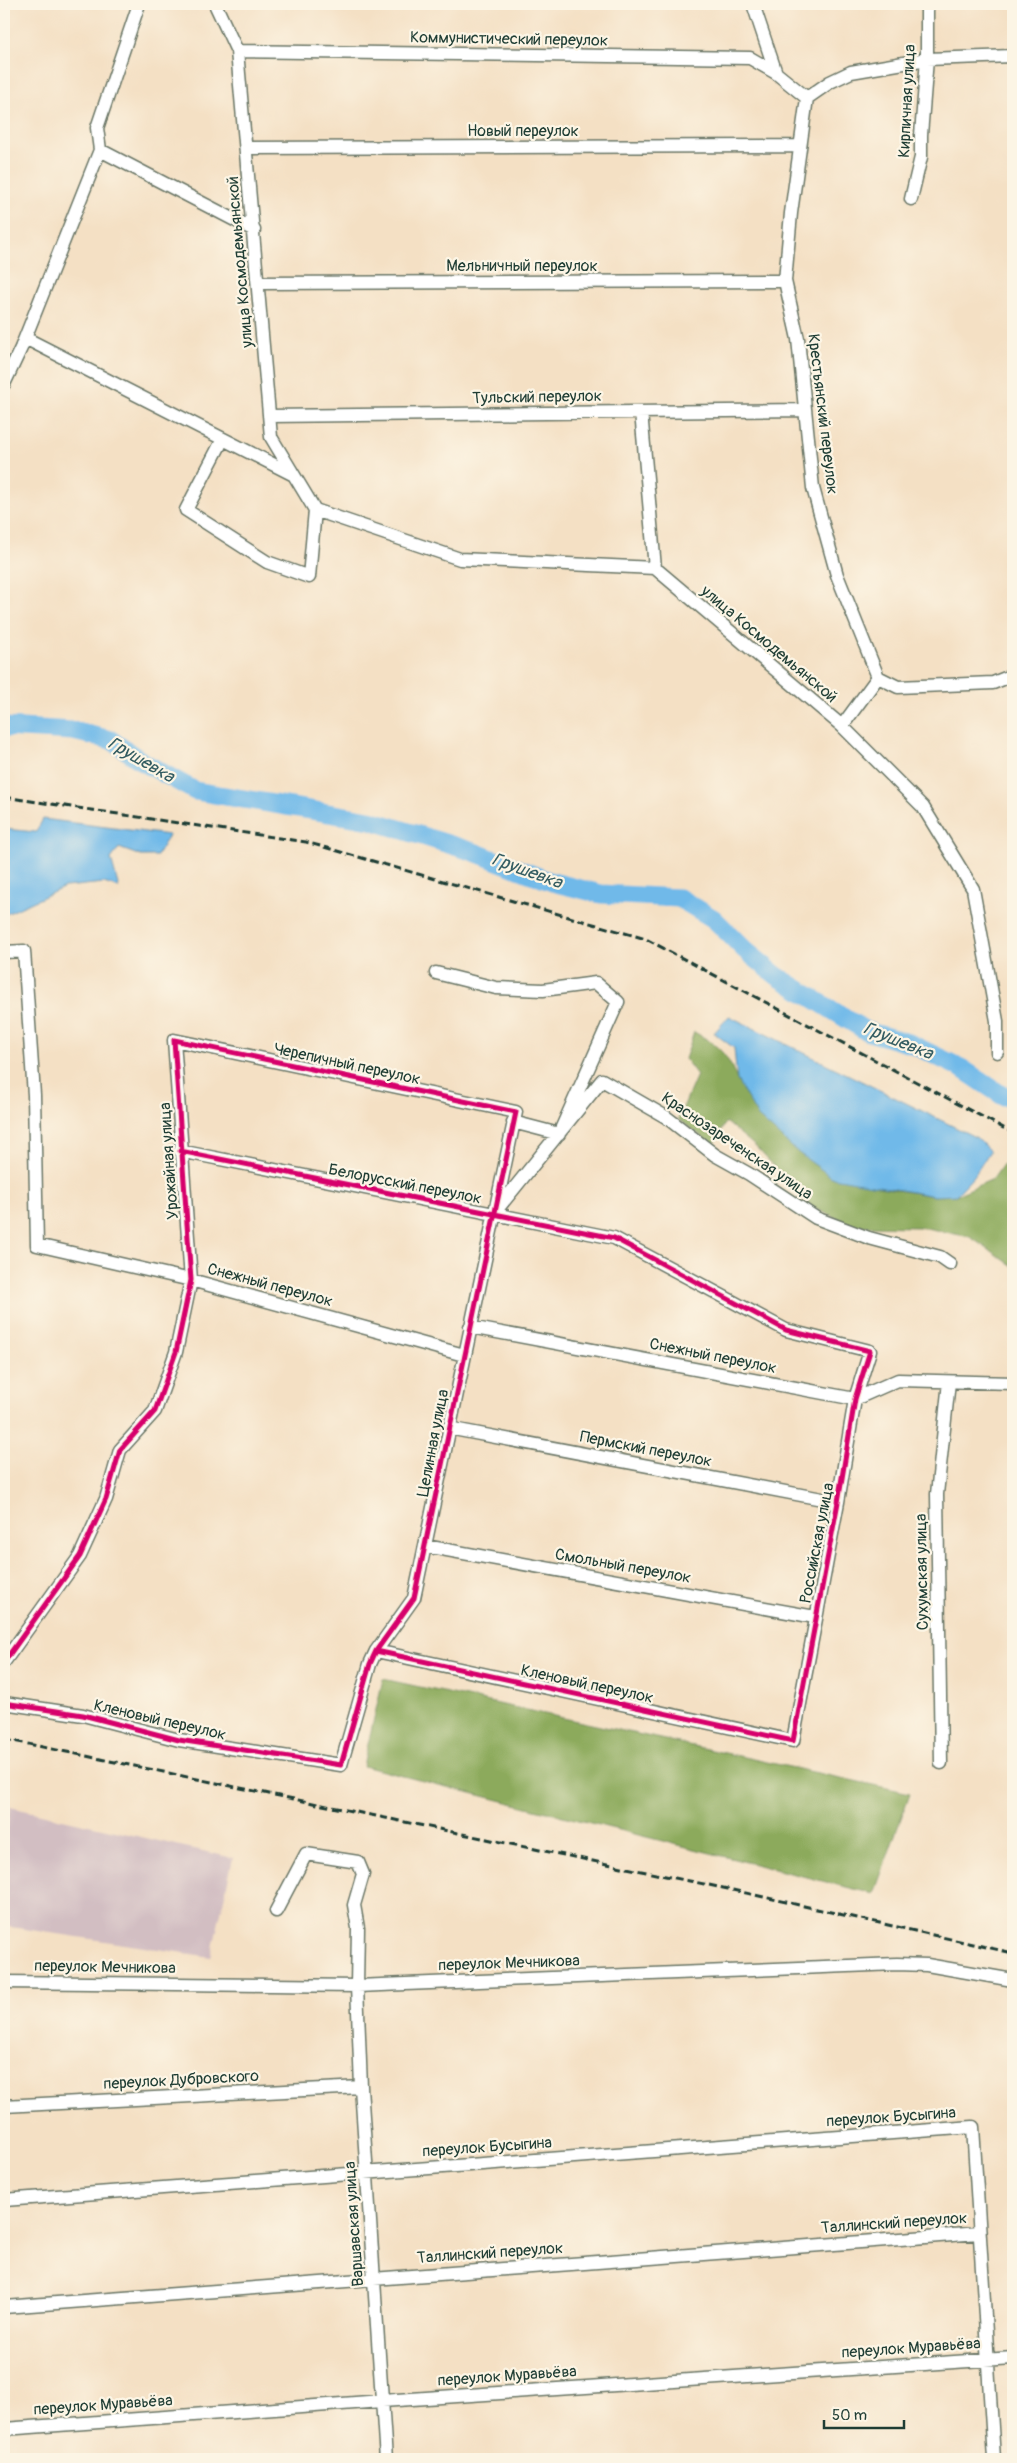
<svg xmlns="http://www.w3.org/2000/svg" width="1017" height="2463" font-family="Pangolin,sans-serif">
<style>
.industrial{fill:#d2bec2}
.forest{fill:#8caa5c;stroke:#567448}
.water{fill:#70b9e9;stroke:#487b8e}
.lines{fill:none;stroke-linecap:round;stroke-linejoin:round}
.river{stroke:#70b9e9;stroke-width:19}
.minor-casing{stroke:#6a7666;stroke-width:15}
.minor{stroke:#fff;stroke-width:12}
.rail{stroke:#1f3d34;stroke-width:3;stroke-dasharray:8 4;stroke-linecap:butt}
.cycleway-casing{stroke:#fcf5e5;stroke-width:8}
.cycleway{stroke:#d6006c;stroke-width:5}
.labels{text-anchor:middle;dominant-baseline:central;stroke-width:4.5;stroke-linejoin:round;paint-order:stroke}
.street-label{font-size:16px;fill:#1f3d34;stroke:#fcf5e5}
.water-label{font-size:18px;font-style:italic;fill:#335c61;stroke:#fcf5e5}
</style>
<rect width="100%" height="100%" fill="#fcf5e5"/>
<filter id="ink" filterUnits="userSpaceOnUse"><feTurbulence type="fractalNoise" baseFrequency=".02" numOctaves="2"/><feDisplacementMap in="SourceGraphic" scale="10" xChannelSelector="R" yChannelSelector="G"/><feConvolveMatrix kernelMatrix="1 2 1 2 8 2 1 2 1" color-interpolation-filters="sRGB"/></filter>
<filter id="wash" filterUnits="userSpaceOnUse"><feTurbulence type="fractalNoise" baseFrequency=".0096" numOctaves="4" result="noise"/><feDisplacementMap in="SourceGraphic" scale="20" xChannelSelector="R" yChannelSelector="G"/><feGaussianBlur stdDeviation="1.12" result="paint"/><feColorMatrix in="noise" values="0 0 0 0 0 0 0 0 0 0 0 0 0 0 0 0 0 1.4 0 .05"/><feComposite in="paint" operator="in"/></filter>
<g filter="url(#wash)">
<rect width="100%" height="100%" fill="#f4e0c4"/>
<path class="industrial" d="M10 1807 233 1858 211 1957 4 1926V1849Z"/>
<path class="forest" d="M694 1032C719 1045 728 1055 737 1080L879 1187 934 1196 956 1195 993 1179 1004 1163 1013 1162V1266L970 1237 921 1227 856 1226 813 1208 756 1147 726 1122 713 1145 678 1119 697 1075 685 1059Z
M383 1679 910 1793 874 1894 363 1766Z"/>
<path class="water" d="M43 819 169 835 157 856H141L119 848 111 859 119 888 104 883 65 887 4 915V829L36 832Z
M729 1016 977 1138 990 1151 974 1176 956 1195 934 1196 833 1178 800 1154 758 1117 737 1080 734 1048 714 1033Z"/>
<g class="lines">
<path class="river" d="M4 727 73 731 111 740 143 762 195 791 370 820 474 852 552 882 601 894 679 898 714 919 745 950 777 976 866 1031 911 1044 961 1068 1003 1096H1013"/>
</g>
</g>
<g filter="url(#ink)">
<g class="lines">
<defs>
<path id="minor" d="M215 4 237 51 271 437 315 510 460 559 655 568 842 726 923 807 973 889 997 1021V1052
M753 4 776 73 807 98
M237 51 750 58 776 73
M807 98 791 213 785 281 798 339 813 488 837 575 878 677 898 687 993 683 1013 675
M807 98 830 82 851 72 927 59 1013 56
M247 148 800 146
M100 150 254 230
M911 199 921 157V135L927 59V4
M258 283 785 281
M25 338 292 474
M4 384 21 348 100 150 97 128 139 4
M641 412 655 568
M269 416 805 410
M223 439 186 510 267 562 309 577 315 510
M842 726 878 677
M4 952 24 951 34 1095 37 1245 191 1280 464 1355
M436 973 496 988 543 990 596 983 618 1002 559 1134 513 1122
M180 1151 614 1238 786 1330 870 1351 855 1399 838 1502 793 1741 376 1651
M495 1212 602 1080 666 1117 715 1155 749 1174 816 1218 869 1238 940 1257 950 1264
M470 1327 855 1399 898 1380 1013 1383
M448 1428 838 1502
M425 1546 815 1617
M4 1662 80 1556 106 1499 120 1450 155 1411 176 1352 191 1280 174 1040 516 1112 414 1598 376 1651 370 1664 341 1765 179 1740 83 1715 4 1703
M941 1763 937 1494 949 1382
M276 1911 306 1854 358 1862 363 1874 354 1905 358 1928 357 1986 361 2087 386 2459
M4 1982 357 1986 897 1964 927 1965 1013 1980
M4 2106 361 2087
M4 2200 973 2127 994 2459
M4 2307 979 2233
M4 2429 382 2401 1013 2358"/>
</defs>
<use href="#minor" class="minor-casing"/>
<use href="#minor" class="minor"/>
<path class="rail" d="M4 797 306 842 646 939 1013 1133
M4 1739 728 1889 1013 1953"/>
<defs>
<path id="cycleway" d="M180 1151 614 1238 786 1330 870 1351 855 1399 838 1502 793 1741 376 1651
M4 1662 80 1556 106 1499 120 1450 155 1411 176 1352 191 1280 174 1040 516 1112 414 1598 376 1651 370 1664 341 1765 179 1740 83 1715 4 1703"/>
</defs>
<use href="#cycleway" class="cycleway-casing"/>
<use href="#cycleway" class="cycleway"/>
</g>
</g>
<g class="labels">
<g class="street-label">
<text transform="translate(509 39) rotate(1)">Коммунистический переулок</text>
<text transform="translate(907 101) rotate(-87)">Кирпичная улица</text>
<text x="523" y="131">Новый переулок</text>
<text transform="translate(240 262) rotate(-95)">улица Космодемьянской</text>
<text x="522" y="266">Мельничный переулок</text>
<text transform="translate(537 397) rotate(-1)">Тульский переулок</text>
<text transform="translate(823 414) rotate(83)">Крестьянский переулок</text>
<text transform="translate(769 644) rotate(40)">улица Космодемьянской</text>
<text transform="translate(347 1064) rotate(12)">Черепичный переулок</text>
<text transform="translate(737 1146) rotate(34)">Краснозареченская улица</text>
<text transform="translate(169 1161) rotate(-94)">Урожайная улица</text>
<text transform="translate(405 1184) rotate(11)">Белорусский переулок</text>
<text transform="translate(270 1285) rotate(15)">Снежный переулок</text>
<text transform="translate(713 1356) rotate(11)">Снежный переулок</text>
<text transform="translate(433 1443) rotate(-79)">Целинная улица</text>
<text transform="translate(646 1449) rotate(11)">Пермский переулок</text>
<text transform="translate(817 1543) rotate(-79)">Российская улица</text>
<text transform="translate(623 1566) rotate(10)">Смольный переулок</text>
<text transform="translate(922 1572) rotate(-91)">Сухумская улица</text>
<text transform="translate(587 1684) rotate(12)">Кленовый переулок</text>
<text transform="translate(160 1720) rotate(13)">Кленовый переулок</text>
<text transform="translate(509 1963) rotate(-2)">переулок Мечникова</text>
<text transform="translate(105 1967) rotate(1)">переулок Мечникова</text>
<text transform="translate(181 2080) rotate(-3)">переулок Дубровского</text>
<text transform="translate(891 2117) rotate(-4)">переулок Бусыгина</text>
<text transform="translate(487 2147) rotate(-4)">переулок Бусыгина</text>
<text transform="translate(894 2223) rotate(-4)">Таллинский переулок</text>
<text transform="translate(354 2224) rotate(-94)">Варшавская улица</text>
<text transform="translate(490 2253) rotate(-4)">Таллинский переулок</text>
<text transform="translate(911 2348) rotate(-4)">переулок Муравьёва</text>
<text transform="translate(507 2376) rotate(-4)">переулок Муравьёва</text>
<text transform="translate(103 2405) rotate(-4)">переулок Муравьёва</text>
</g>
<g class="water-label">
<text transform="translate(141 760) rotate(30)">Грушевка</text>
<text transform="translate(527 871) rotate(20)">Грушевка</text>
<text transform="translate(898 1041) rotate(22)">Грушевка</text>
</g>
</g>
<rect width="1017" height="2463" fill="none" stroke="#fcf5e5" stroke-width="20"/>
<path d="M824 2420v8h80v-8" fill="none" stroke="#1f3d34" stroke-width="2.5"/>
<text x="832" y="2420" font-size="15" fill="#1f3d34" stroke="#fcf5e5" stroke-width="4" paint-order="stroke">50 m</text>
</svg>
